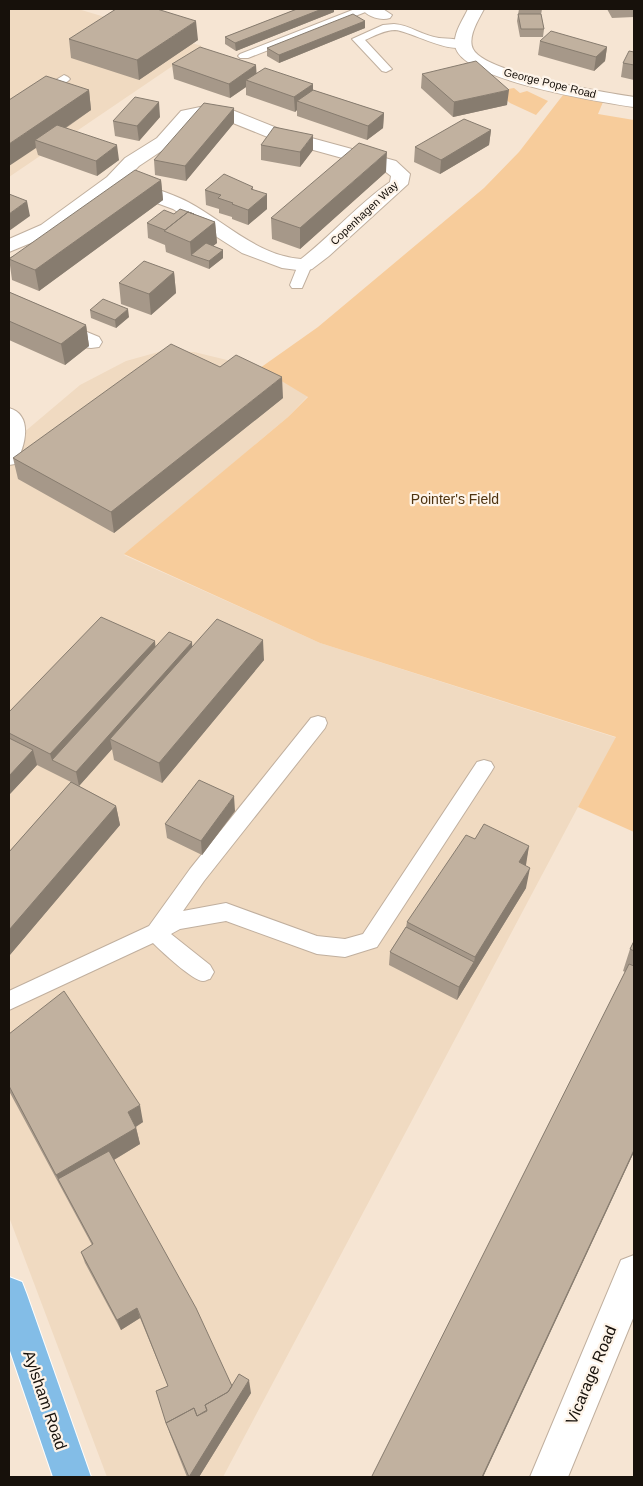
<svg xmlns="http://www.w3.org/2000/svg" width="643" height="1486" font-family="Helvetica,sans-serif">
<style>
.built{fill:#f0dac1}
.green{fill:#f7cc9b}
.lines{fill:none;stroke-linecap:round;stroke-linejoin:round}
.lane-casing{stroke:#c0af9e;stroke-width:2}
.street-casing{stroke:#c0af9e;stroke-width:2}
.primary-casing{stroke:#fff;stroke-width:2}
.lane{fill:#fff;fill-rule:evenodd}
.street{fill:#fff;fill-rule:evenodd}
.primary{fill:#83bde7;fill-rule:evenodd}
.wall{fill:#a69889}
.shaded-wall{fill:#877c6f}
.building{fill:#c1b19f;stroke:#877c6f}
.labels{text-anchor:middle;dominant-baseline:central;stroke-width:4.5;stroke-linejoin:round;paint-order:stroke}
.far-street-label{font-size:11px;fill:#17110b;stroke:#fef4e9}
.park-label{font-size:14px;fill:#4e3310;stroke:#fef4e9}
.near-street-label{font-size:16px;fill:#17110b;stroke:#fef4e9}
</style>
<rect width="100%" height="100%" fill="#f6e5d3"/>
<path class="built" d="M9 9H78L202 46 9 177Z
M162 351 194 352 260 368 308 396 288 417 124 555 320 643 617 738 578 807 223 1477H107L9 1217V445L80 385 126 361Z"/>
<path class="green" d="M514 88 520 93 527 91 548 101 536 115 510 103 496 91Z
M563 95 603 102 598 114 634 120V832L578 807 616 737 320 643 124 554 288 417 308 397 260 368 318 327 484 188 519 152Z"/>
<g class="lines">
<defs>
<path id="lane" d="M355 9H369L368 11 248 58H240L238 56 240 54Z
M394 24C410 25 423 36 439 38 448 39 462 38 469 44 455 58 411 31 395 30 385 30 374 36 365 40L392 69 386 72 382 71 352 39 383 25Z
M64 75 68 77 70 79 68 81 9 118V109Z
M305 261 312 265 302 288H292L290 285 298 265Z
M9 408C34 415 25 448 15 464L9 465Z
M318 716 325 718 327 723 325 728 204 881 183 911 226 903 317 936 345 939 363 934 477 762 484 760 491 762 494 767 491 772 377 947 345 957 317 954 226 921 180 929 171 934 210 965 214 972 210 979C208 979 206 981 203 981 193 981 161 951 153 943L9 1010V991L149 926 190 869 311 718Z"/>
<path id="street" d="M362 9H383L392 15 390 18C381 21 368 17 362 9Z
M468 9H484C479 19 467 37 473 49 486 74 604 92 634 97V107C600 102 468 81 456 49 451 36 463 20 468 9Z
M205 106 227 108 282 130 396 161 410 174 408 184 329 256 312 269 305 271 282 268 242 253 173 209 116 188 55 233 9 252V239L41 225 107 177 125 158 157 138 181 111ZM205 116 218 117 270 138 382 169 391 176 390 182C358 204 332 235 301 259 258 256 224 221 188 202 169 192 146 186 126 179L139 166 169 146 193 119Z
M9 300 99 337 102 342 99 347 91 348 83 347 9 314Z
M634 1255V1316L568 1477H530L621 1260Z"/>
<path id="primary" d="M9 1277 22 1282 27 1295 91 1477H53L9 1348Z"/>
</defs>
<use href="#lane" class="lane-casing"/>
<use href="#street" class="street-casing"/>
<use href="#primary" class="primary-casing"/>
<use href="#lane" class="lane"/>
<use href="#street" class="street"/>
<use href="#primary" class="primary"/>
</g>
<path class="wall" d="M297 9H334V12L236 51 225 44V37Z
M519 9H542L541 15 544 29 543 37H520L517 21Z
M607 9H634V17L612 18Z
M365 21V28L279 63 267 56V48Z
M69 39 198 40 139 80 71 58Z
M540 41 607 47 605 61 594 71 538 55Z
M634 52V80L621 77 623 63Z
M172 64 256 73 313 90 384 113 383 128 367 140 297 116V110L295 112 246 95V87L230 98 174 79Z
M422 74 507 105 453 117 421 88Z
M89 90 91 110 66 128 119 160 97 176 38 155 36 148 9 100Z
M234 108V123L186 181 155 175 154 160Z
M160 117 139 141 115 136 113 121Z
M491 130 489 145 440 174 414 162 415 147Z
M261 145 313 150 300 167 261 160Z
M386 172 300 249 272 239 271 218Z
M161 180 163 200 39 291 12 280 9 258Z
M253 187V190L267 209 248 225 232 219V217L219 213V209L206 205 205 190Z
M174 214H194L215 222 217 243 213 246 223 250V258L209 269 166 252 165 245 148 238 147 223Z
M174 272 176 293 151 315 121 304 119 283Z
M9 292 86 325 89 346 65 365 9 340Z
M90 310 129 317 116 328 91 318Z
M283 398 114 533 18 479 13 458Z
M155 641V647H192L264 660 162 783 114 760 112 749 79 786 116 806 120 825 9 956V852L71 782 37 765 9 795V712Z
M235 811 202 855 167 838 165 824Z
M475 839 529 846 525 866 526 888 457 1000 389 965 390 952 406 927 407 922Z
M634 941V1152L483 1477H372L625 972 623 971 630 949Z
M9 1034 143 1122 136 1127 140 1144 114 1160 232 1386 251 1393 199 1477H187L170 1434 156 1391 168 1386 140 1318 121 1330 85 1263 81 1252 92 1245 9 1091Z"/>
<path class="shaded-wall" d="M322 9H334V12L236 51 235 43Z
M196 21 198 40 139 80 137 60Z
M365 21V28L279 63V55Z
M607 47 605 61 594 71 596 57Z
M256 65 257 80H246V87L230 98 229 84Z
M313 84V98L297 101V110L295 112 294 97Z
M89 90 91 110 43 143 35 140 36 148 9 166V144Z
M509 90 507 105 453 117 454 102Z
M159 102 160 117 139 141 137 126Z
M234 108V123L186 181 185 166Z
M384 113 383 128 367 140 368 126Z
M491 130 489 145 440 174 441 160Z
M313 135V150L300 167V152Z
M117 145 119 160 97 176 96 161Z
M387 152 386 172 300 249V228Z
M161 180 163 200 39 291 35 270Z
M267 194V209L248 225V210Z
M27 201 30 216 9 231V214Z
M215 222 217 243 199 257 191 255 190 242Z
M223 250V258L209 269V261Z
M174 272 176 293 151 315 149 294Z
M128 309 129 317 116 328 115 320Z
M86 325 89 346 65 365 61 344Z
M282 377 283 398 114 533 111 512Z
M263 640 264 660 162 783 159 763Z
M155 641 157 661 52 760 50 754Z
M192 642 193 657 110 739 112 749 79 786 76 772Z
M33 750 37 765 9 795V776Z
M234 796 235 811 202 855 201 841Z
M116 806 120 825 9 956V930Z
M529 846 526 865 515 882 519 862Z
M530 868 526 888 457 1000 459 987 474 962 475 957Z
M140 1105 143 1122 132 1129 128 1112Z
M136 1128 140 1144 64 1190 56 1175Z
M634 1150V1152L483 1477H482Z
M137 1308 140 1318 121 1330 117 1320Z
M249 1380 251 1393 199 1477H189Z"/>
<path class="building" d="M116 9H157L196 21 137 60 69 39Z
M297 9H322L235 43 225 37Z
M353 14 365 21 279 55 267 48Z
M518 14H541L544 29H521Z
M551 31 607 47 596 57 540 41Z
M200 47 256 65 229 84 172 64Z
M629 51 634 52V65L623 63Z
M476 61 509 90 454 102 422 74Z
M265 68 313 84 294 97 246 80Z
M46 76 89 90 9 144V100Z
M313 90 384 113 368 126 297 101Z
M135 97 159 102 137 126 113 121Z
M204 103 234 108 185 166 154 160Z
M464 119 491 130 441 160 415 147Z
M57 125 117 145 96 161 35 140Z
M274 127 313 135 300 152 261 145Z
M359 143 387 152 300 228 271 218Z
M135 170 161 180 35 270 9 259Z
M224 174 253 187 251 189 267 194 248 210 232 204 233 203 218 198 221 195 205 190Z
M9 194 27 201 9 214Z
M180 209 194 214 188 212 165 230 147 223 164 210 174 214Z
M188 212 215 222 190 242 164 231Z
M206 243 223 250 209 261 191 255Z
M144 261 174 272 149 294 119 283Z
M9 292 86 325 61 344 9 321Z
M103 299 128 309 115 320 90 310Z
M171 344 220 367 236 355 282 377 111 512 13 458Z
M101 617 155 641 50 754 9 733V712Z
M217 619 263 640 159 763 110 739Z
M169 632 192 642 76 772 52 760Z
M9 738 33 750 9 776Z
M199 780 234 796 201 841 165 824Z
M71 782 116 806 9 930V852Z
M484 824 529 846 519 862 530 868 475 957 407 922 466 835 475 839Z
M406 927 474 962 459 987 390 952Z
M634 941V951L630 949Z
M629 964 634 966V1150L482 1477H374L372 1476Z
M64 991 140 1105 128 1112 136 1128 56 1175 9 1086V1034Z
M109 1151 196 1308 232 1386 228 1392 205 1405 207 1411 197 1416 194 1408 166 1423 156 1391 168 1386 137 1308 117 1320 81 1252 93 1244 58 1179Z
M239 1374 249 1380 189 1477 166 1423 194 1408 197 1416 207 1410 205 1405 228 1392Z"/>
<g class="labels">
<g class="far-street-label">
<text transform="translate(550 83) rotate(14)">George Pope Road</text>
<text transform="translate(364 213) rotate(-43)">Copenhagen Way</text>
</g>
<g class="park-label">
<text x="455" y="499">Pointer's Field</text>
</g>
<g class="near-street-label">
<text transform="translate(591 1375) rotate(-67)">Vicarage Road</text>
<text transform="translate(45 1400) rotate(71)">Aylsham Road</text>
</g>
</g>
<rect width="643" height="1486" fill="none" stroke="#17110b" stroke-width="20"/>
</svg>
